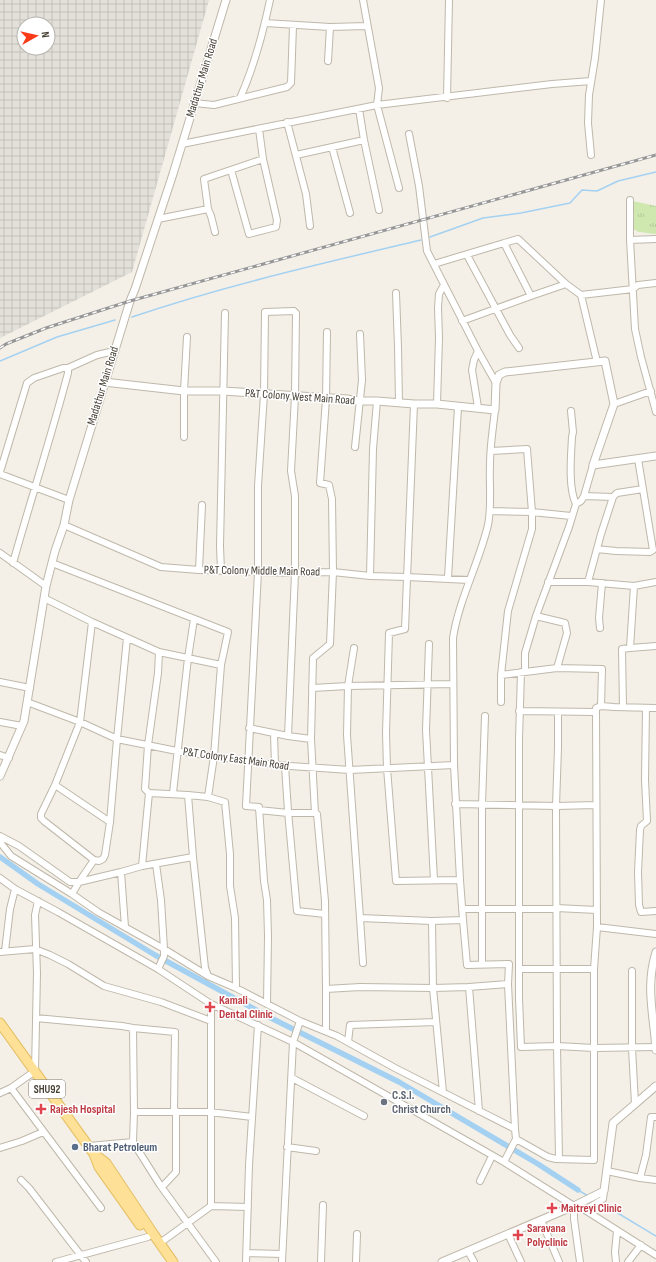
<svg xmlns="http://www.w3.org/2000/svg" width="656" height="1262" font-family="'Sofia Sans Condensed',sans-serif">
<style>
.industrial{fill:url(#industrial-grid);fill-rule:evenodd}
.grass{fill:url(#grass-tufts)}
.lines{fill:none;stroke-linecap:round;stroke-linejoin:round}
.stream{stroke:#a4d1f1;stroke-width:1.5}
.canal{stroke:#a4d1f1;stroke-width:5.5}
.minor-casing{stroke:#bfb8aa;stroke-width:8}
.tertiary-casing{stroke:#bfb8aa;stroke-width:9}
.primary-casing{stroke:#e4bf65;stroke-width:11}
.minor{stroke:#fff;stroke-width:6}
.tertiary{stroke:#fff;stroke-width:7}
.primary{stroke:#fee196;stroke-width:9}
.rail-casing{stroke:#979797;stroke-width:3}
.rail{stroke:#fff;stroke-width:1.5;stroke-dasharray:4.5;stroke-linecap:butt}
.health-dot{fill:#e0444e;stroke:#fff;stroke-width:1.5}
.worship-dot{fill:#6b7280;stroke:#fff;stroke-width:1.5}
.service-dot{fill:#5c6f8a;stroke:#fff;stroke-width:1.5}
.labels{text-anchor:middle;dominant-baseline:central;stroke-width:3;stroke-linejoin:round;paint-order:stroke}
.shield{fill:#fff;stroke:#7e7a72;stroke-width:1}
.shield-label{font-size:11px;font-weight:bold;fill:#474136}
.street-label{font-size:12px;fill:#474136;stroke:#fff}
.health-label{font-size:12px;font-weight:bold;fill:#be3a42;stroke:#fff;text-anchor:start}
.worship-label{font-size:12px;font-weight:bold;fill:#5b616d;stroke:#fff;text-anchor:start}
.service-label{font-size:12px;font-weight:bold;fill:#4e5e75;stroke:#fff;text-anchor:start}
</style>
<defs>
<pattern id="industrial-grid" width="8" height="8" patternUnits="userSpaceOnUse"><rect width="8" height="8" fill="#e3dfd9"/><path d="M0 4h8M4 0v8" fill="none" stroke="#c4c1bb"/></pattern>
<pattern id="grass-tufts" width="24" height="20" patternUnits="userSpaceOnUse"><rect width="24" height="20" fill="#cfe8b0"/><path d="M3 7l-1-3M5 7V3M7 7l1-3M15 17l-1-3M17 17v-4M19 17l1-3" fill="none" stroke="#b3c898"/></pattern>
</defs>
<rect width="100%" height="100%" fill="#f4f0e8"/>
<path class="industrial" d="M0 0H209L132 272 0 338ZM24 24H48V48H24Z"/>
<path class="grass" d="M633 201 656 206V234C649 234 644 232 638 232L632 228Z"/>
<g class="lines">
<path class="stream" d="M430 237 483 218 521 213 570 203 582 190 597 191 618 181 656 172
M132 317C226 285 324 263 421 240
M0 361 57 337 115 320
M578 1190 588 1196
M601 1203 656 1236"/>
<path class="canal" d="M0 857 38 884 155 955 271 1018 399 1082 538 1164 578 1190"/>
<defs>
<path id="minor" d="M363 0 379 88 377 105 399 188
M265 23 330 27 367 26
M328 61 330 27
M240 98C254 67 263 33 270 0
M447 98 449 0
M194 103 214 105 287 87 291 83 293 26
M359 109 364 140 379 210
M287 122 306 194 310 226
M409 134 419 186 427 251 478 351
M182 144 377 105 552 84 591 81
M332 147 350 213
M296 155 364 140
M591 155 588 123 589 95 595 58 601 0
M231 170 249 234 276 227 277 220 263 159 259 129
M630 200V240L635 329 641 357 656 412
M158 219 208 209
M215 232 211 216 208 209 204 179 263 159
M630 240 656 239
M504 243 518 239 566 284
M467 255 510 335 519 348
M434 264 504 243 531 296 462 321
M396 293 398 347 399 403
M581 295 597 362
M531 296 566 284 581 295 633 289 638 285 656 283
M327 332 326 399 320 483 329 485 332 499 333 572 330 644 313 658 311 739 315 813 317 814 325 901 326 989 360 987 433 988 443 1092
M414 404 405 629 389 633 386 733 387 768 396 881 460 880 454 765 453 638C459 599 479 563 488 525 492 505 489 484 490 464 490 446 493 428 495 410
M437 404 439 338 438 308 439 294 444 285
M614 404 651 391
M478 407 472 370 474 360 478 351 496 383
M571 411 573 432 572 437C571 456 568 488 576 504
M184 437V391L187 337
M355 447 362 380 360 334
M491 451 527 449 532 512V529L508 611 501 675V702
M0 472 27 383 34 378 63 368H68L97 355 114 351
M0 474 69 500
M584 496 613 497 601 534 588 582
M613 497 617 493 643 489
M490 511 532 512 571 516
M64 525 161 567 199 570 295 573 333 572 370 576 407 577 469 580
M597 549 616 551 650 552 653 550 638 459
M0 553 46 586
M13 563C31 499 51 437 68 373V368
M52 563 228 632 221 665 214 756 208 797 188 795
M199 570 202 505
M221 571 220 546 225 313
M370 576 373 449 377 401
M448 578 458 407
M548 582H588L634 586
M656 582 634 586 630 648 656 646
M44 598 92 622 159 652 221 665
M536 616 565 623 567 633 557 668
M92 622 80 722 55 785 41 814V818L44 821 94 860 99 861 103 859 105 855 110 822 117 739 127 638
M600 628 599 618 602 583
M429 644 426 730 434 880
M521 672 519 739V998L521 1047 557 1046 556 806 558 748V712
M525 672V653L536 616 569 527 576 504 581 501 584 496 593 465
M501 675 557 668 602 669 601 706
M0 682 30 688
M452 684 348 686 347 735 360 918 432 921 463 920 460 880
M312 688 348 686 354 648
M27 702 80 722 117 739 177 751 275 765 350 770 454 765
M623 707 622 649 630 648
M646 708 645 780 647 821 641 826 640 830 638 872 639 905 641 912 656 911
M519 711 596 712
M485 716 482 805V909H556
M0 722 22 726
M249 728 288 736 311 739
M274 734 275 765
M0 755 9 758
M285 766 288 811 297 911 325 914
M55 785 110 822
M173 793 188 658 194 619
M208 797 225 802 230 854V886L235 918 236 988
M455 804 556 806 596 805
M259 810 288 813H315
M0 836 19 846 70 882H79L121 872
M0 842 11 856 72 894 98 912 164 949 208 976 236 988 300 1021 337 1036 395 1068 515 1129 516 1139
M193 857 205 968 208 976
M156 864 161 900 164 949V956L158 969
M142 866 149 793
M0 878 15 889 58 912 158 969 211 1004 293 1042 504 1162 574 1206 585 1210 656 1255
M72 894 79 882 94 860
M556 908 597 910
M462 909H482V964
M360 918 363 963
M463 920 467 965 509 964 508 984 515 1129
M432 921 433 988 469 987 508 984
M125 927 121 872 142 866 193 857 188 795 149 793 145 789 148 745 158 673 159 652
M597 927 656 934
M5 951 10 909 15 889
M0 952 35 949 50 955 68 964 104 986 161 1002 211 1021
M519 969H594V1048L557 1046 559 1159
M594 969 597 927 596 708 601 706 614 707 656 708
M632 971V1048L635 1104
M469 987 479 1111
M267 1004 268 936 267 900 264 881 259 807 246 806 258 572V486L264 394 265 312 294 311 296 313 295 396 291 471 295 496V573L288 736
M36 1018 122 1026 133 1028 175 1032 174 1111
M133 1028 134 1112 133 1142 160 1185 216 1262
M326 1031V989
M348 1042 350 1025 436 1022
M292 1078 364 1116
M11 1088 101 1208
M0 1093 11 1088 35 1071 37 973 35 915 38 901
M134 1112H210L252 1117
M89 1146 133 1142
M287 1147 316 1151
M0 1148 22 1141 43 1132
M504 1162 516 1139 548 1157 556 1159 594 1160V1048L656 1047
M607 1171 640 1178 656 1180
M640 1178 646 1155 651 1117H656
M21 1180 29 1188 86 1262
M480 1181 492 1156
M162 1187 176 1172V1111
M211 1206C211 1139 211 1072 211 1004
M574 1206V1219L580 1262
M585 1210 603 1199 604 1191
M541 1220 559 1262
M508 1234 521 1262
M160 1243 211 1206 248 1207
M468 1251 474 1262
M247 1253 282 1254
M56 1262 148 1237
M246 1262 249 1165 258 1025
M282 1262 293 1042 300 1021
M321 1262 323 1205
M356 1262 357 1234
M616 1262 615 1252 617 1231
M628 1262 641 1245"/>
<path id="tertiary" d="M104 382 184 391H223L347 399 359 401H377L414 404H437L495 410 496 383 499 375 505 372 605 361 614 404 593 465 656 456
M0 776 24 721 46 586 55 551 64 525 69 500 130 301 135 289 173 174 226 0
M656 952C645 987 654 1015 656 1050
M442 1262 574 1206 604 1191 613 1123 656 1086"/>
<path id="primary" d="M0 1023 94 1154 106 1163 154 1235 173 1262
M94 1154 99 1167 140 1225"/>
</defs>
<use href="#minor" class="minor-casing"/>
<use href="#tertiary" class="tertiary-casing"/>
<use href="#primary" class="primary-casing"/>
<use href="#minor" class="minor"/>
<use href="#tertiary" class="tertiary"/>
<use href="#primary" class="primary"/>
<defs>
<path id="rail" d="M0 348 6 344 46 328 130 301 656 155"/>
</defs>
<use href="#rail" class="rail-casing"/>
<use href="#rail" class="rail"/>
</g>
<g class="health-dot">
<path d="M208 1001h4v4h4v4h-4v4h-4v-4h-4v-4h4z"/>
<path d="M39 1103h4v4h4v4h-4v4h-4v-4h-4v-4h4z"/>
<path d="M550 1202h4v4h4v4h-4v4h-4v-4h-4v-4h4z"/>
<path d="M516 1229h4v4h4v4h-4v4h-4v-4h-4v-4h4z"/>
</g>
<circle class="worship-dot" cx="384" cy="1102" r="4"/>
<circle class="service-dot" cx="75" cy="1147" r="4"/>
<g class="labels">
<rect class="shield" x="29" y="1080" width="36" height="18" rx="3"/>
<g class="shield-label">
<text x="47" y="1089">SHU92</text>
</g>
<g class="street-label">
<text transform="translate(202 78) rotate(-73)">Madathur Main Road</text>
<text transform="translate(103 386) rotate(-73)">Madathur Main Road</text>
<text transform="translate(300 397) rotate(4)">P&amp;T Colony West Main Road</text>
<text transform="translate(262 571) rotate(1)">P&amp;T Colony Middle Main Road</text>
<text transform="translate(236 759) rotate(8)">P&amp;T Colony East Main Road</text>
</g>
<g class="health-label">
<text x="219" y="1000">Kamali<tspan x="219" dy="14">Dental Clinic</tspan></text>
<text x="50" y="1109">Rajesh Hospital</text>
<text x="561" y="1208">Maitreyi Clinic</text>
<text x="527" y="1228">Saravana<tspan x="527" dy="14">Polyclinic</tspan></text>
</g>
<g class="worship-label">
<text x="392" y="1095">C.S.I.<tspan x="392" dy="14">Christ Church</tspan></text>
</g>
<g class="service-label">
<text x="83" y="1147">Bharat Petroleum</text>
</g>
</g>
<g transform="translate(36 36) rotate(82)"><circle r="19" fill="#ffffff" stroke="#b5b3af"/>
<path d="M0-3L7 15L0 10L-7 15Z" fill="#fb3b18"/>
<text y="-6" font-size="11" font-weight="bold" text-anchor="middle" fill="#474136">N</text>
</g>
</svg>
